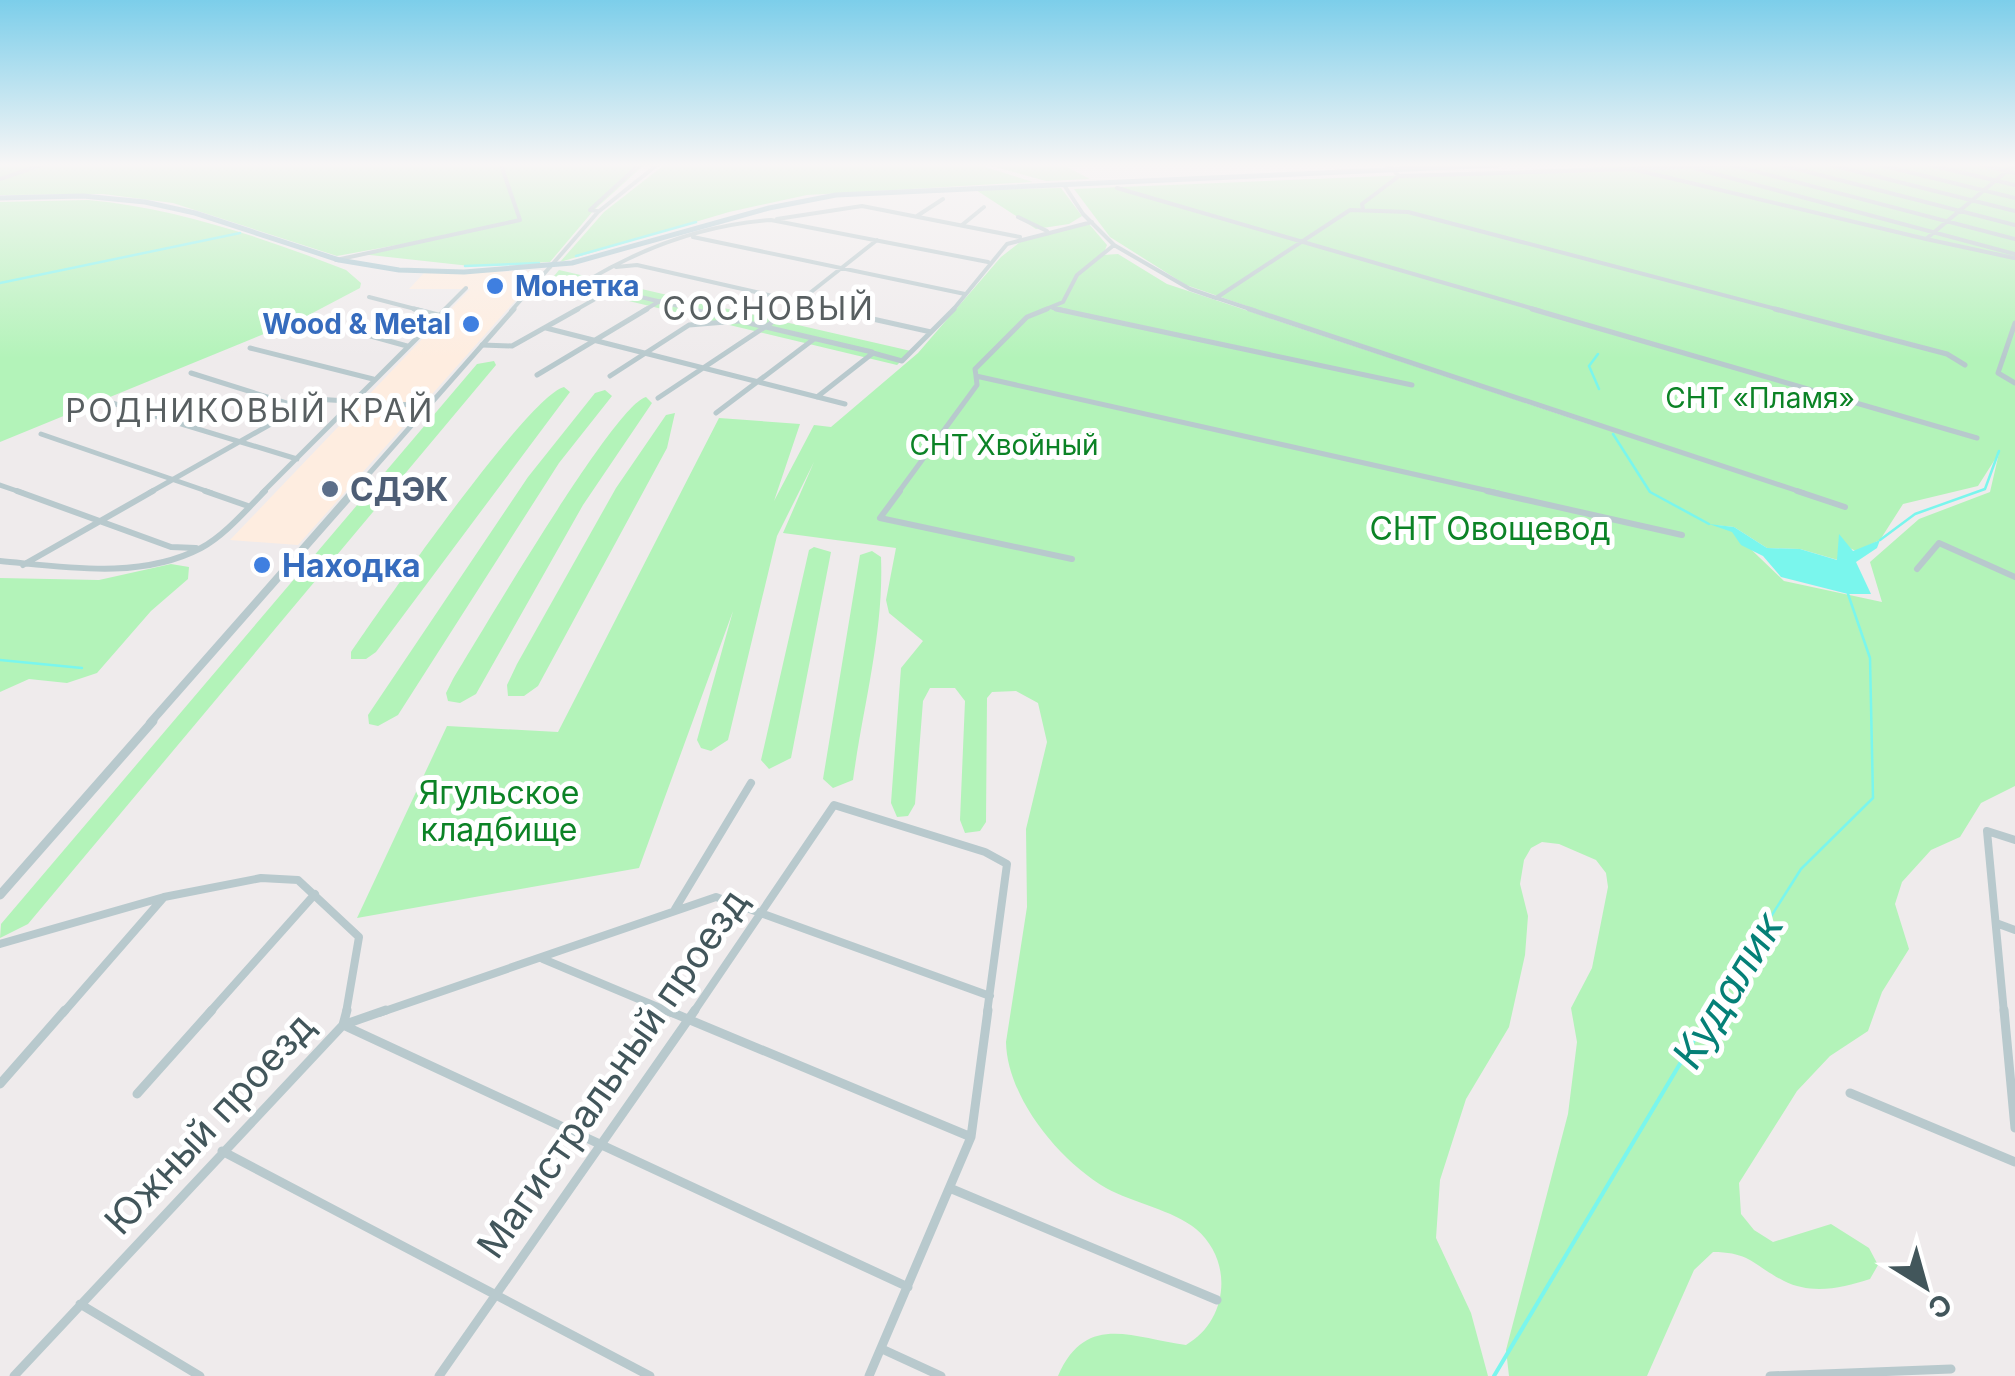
<svg xmlns="http://www.w3.org/2000/svg" width="2015" height="1376" font-family="Inter,sans-serif">
<style>
.commercial{fill:#feede0}
.green{fill:#b3f3b9;fill-rule:evenodd}
.water{fill:#7af6ed}
.lines{fill:none;stroke-linecap:round;stroke-linejoin:round}
.stream-far1{stroke:#7af6ed;stroke-width:2.5}
.stream{stroke:#7af6ed;stroke-width:4}
.minor-far4{stroke:#b8c9cd;stroke-width:4}
.minor-far3{stroke:#b8c9cd;stroke-width:5}
.minor-far2{stroke:#b8c9cd;stroke-width:6}
.minor-far1{stroke:#b8c9cd;stroke-width:8}
.minor{stroke:#b8c9cd;stroke-width:9}
.tertiary-far3{stroke:#b8c9cd;stroke-width:4}
.tertiary-far2{stroke:#b8c9cd;stroke-width:5}
.tertiary-far1{stroke:#b8c9cd;stroke-width:8}
.tertiary{stroke:#b8c9cd;stroke-width:9}
.primary{stroke:#a7c6cf;stroke-width:5}
.shop-dot{fill:#3f7fe0;stroke:#fff;stroke-width:4}
.service-dot{fill:#5c6f8a;stroke:#fff;stroke-width:4}
.labels{text-anchor:middle;dominant-baseline:central;stroke-width:10;stroke-linejoin:round;paint-order:stroke}
.far-shop-label{font-size:28px;font-weight:bold;fill:#366cbe;stroke:#fff;text-anchor:start}
.far-park-label{font-size:28px;fill:#0c8326;stroke:#fff}
.far-quarter-label{font-size:32px;letter-spacing:2.5px;fill:#585f61;stroke:#fff}
.service-label{font-size:32px;font-weight:bold;fill:#4e5e75;stroke:#fff;text-anchor:start}
.park-label{font-size:32px;fill:#0c8326;stroke:#fff}
.shop-label{font-size:32px;font-weight:bold;fill:#366cbe;stroke:#fff;text-anchor:start}
.near-street-label{font-size:38px;fill:#42565b;stroke:#fff}
.near-water-label{font-size:42px;font-style:italic;fill:#058077;stroke:#fff}
</style>
<rect width="100%" height="100%" fill="#efebec"/>
<path class="commercial" d="M533 271 539 274 298 545 230 540 470 289H409L424 273Z"/>
<path class="green" d="M0 165H644L593 211 550 262 470 266 361 254 408 243 337 256 173 203 103 194 0 195Z
M664 165H979L1033 182 807 195 729 212 560 262 604 212Z
M988 165H1100L1067 167 1090 179 1046 181Z
M1650 165H2015V786L1981 803 1960 837 1931 850 1902 882 1895 904 1909 949 1882 992 1868 1031 1830 1056 1797 1091 1739 1183 1741 1214 1754 1230 1773 1242 1831 1224 1869 1248 1878 1265 1870 1279C1842 1288 1812 1295 1784 1281 1754 1266 1751 1252 1713 1252L1694 1270 1647 1376H1509L1506 1350 1568 1114 1577 1042 1571 1008 1592 968 1608 887 1606 873 1596 860 1559 844 1542 842 1531 848 1524 860 1520 884 1528 916 1525 955 1509 1027 1466 1099 1440 1180 1436 1238 1471 1313 1488 1376H1058C1086 1312 1132 1338 1186 1345 1227 1322 1235 1262 1196 1229 1173 1210 1133 1203 1106 1188 1059 1161 1007 1097 1006 1042L1027 907 1026 829 1047 742 1038 703 1016 691 992 692 987 698 986 822 980 831 965 833 960 820 965 701 955 688H930L923 701 915 804 908 816 897 817 891 803 901 668 923 641 889 613 886 600 896 548 783 533 814 462 777 536 728 740 711 751 701 748 697 740 733 611 639 868 357 918 447 726 558 732 719 418 800 424 774 501 814 425 831 427 918 353 1001 257 1024 239 1089 224 1107 245 1103 255 1118 254 1167 284 1592 425 1186 285 1110 237 1074 189ZM1999 453 1990 492 1919 519 1870 562 1882 602 1784 581 1732 531 1715 525 1734 527 1767 548 1800 549 1838 560 1839 543 1856 551 1880 540 1903 504 1978 486Z
M1061 188 1082 216 1069 224 1036 229 976 190Z
M88 200C176 208 264 238 346 270L361 283 360 288 303 318 0 442V202Z
M559 270 911 351 897 365 549 282Z
M494 361 496 365 28 924 0 938 1 924 477 364Z
M564 387 570 392 564 400 376 652 366 659H351V652C379 611 529 395 564 387Z
M605 390 612 396 559 463 398 715 378 726 369 724 368 715 528 477 595 393Z
M646 397 652 403 583 505 476 694 460 703 448 701 446 693 453 679C479 637 615 404 646 397Z
M675 413 667 448 538 686 524 696H508L507 685 517 664 616 488 666 415Z
M814 547 831 552 791 758 769 769 761 760 809 550Z
M872 551 881 557C884 632 863 706 853 780L833 788 823 779 860 555Z
M171 564 189 567 188 579 151 611 97 673 67 683 29 679 0 692V578L99 580Z"/>
<path class="water" d="M1709 524 1734 527 1767 548 1800 549 1837 560 1839 534 1853 551 1880 540 1877 548 1856 562 1871 594H1848L1781 577 1763 556 1741 545 1732 532Z"/>
<g class="lines">
<path class="stream-far1" d="M576 256 696 222
M465 266 539 263
M0 283 240 233
M1598 354 1589 366 1599 389
M1613 434 1650 492 1709 524
M1880 540 1915 514 1985 489 1999 451
M0 660 82 668
M1710 1013 1801 869 1873 798 1870 658 1848 594"/>
<path class="stream" d="M1494 1376 1712 1010"/>
<path class="minor-far4" d="M1726 165 1632 169 1926 239
M1731 165 2015 239
M1781 165 2015 225
M1831 165 2015 211
M1880 165 2015 198
M1930 165 2015 185
M1982 165 2015 173
M2014 165 1926 239 2014 258
M1697 169 2015 254
M1399 176 1632 169
M0 179 41 165
M1117 188 1541 311
M1363 209 1362 204 1399 176 1388 165
M597 211 590 210 639 165
M917 216 943 199
M1018 217 1047 231
M777 219 862 206 1020 237
M962 225 984 207
M693 237 965 294
M1114 245 1190 289 1216 298 1350 210 1408 212 1784 311
M336 260 520 220 501 165
M550 267 598 212 657 165
M616 267 637 265 839 311
M611 290 700 311
M369 297 423 311
M1217 298 1256 311
M1053 308 1068 311
M443 311 466 288
M574 311 611 290 585 282C643 247 703 225 771 220L988 262
M643 311 660 301
M787 311 877 240
M952 311 1007 244 1092 222
M1041 311 1063 302 1077 275 1114 245 1083 214 1064 185"/>
<path class="minor-far3" d="M414 309 438 315
M689 309 872 352
M828 309 931 332
M1047 309 1027 317 975 369 976 376 1498 493
M1056 309 1412 385
M1249 309 1804 493
M1532 309 1977 438
M1775 309 1947 354 1965 365
M320 322 407 346
M2015 323 1998 373 2015 383
M546 328 845 404
M482 345 512 346 578 309
M250 348 373 379
M191 373 299 407
M537 375 647 309
M610 376 689 325 738 321
M817 397 873 353 902 361 954 309
M658 398 792 309
M112 403 297 459
M716 413 814 339
M41 434 212 493
M0 485 23 493
M149 493 315 399 428 406
M262 493 446 309
M898 493 977 385 976 376"/>
<path class="minor-far2" d="M17 491 171 547 196 548
M205 491 248 506
M900 491 880 518 1072 559
M1487 491 1682 535
M1797 491 1845 507
M0 561C65 567 140 580 201 548 224 536 247 509 265 491
M23 565 153 491
M1917 569 1939 543 2015 577"/>
<path class="minor-far1" d="M164 897 261 878 298 880 359 937 346 1013
M675 909 751 783
M1996 923 2015 930
M0 944 164 897 63 1013
M543 959 672 1013
M209 1013 315 894
M379 1013 716 897 990 996
M693 1013 834 805 985 852 1007 864 987 1013
M2004 1013 1987 831 2015 840"/>
<path class="minor" d="M347 1010 343 1025 908 1287
M666 1010 971 1137
M2004 1010 2015 1128
M0 1084 65 1010
M1850 1093 2015 1162
M137 1094 212 1010
M222 1151 650 1376
M952 1189 1217 1300
M80 1304 200 1376
M882 1349 941 1376
M14 1376 343 1025 386 1010
M439 1376 695 1010
M869 1376 971 1137 988 1010
M1770 1376 1951 1369"/>
<path class="tertiary-far3" d="M511 311 550 267"/>
<path class="tertiary-far2" d="M352 493 514 309"/>
<path class="tertiary-far1" d="M150 723 354 491"/>
<path class="tertiary" d="M0 895 153 721"/>
<path class="primary" d="M0 198 83 196 145 202 195 213 339 260 399 270 464 272 572 263 769 208 836 195 1498 165"/>
</g>
<linearGradient id="sky" x2="0" y2="1"><stop stop-color="#7cceea"/><stop offset="0.46" stop-color="#f8f6f6"/><stop offset="1" stop-color="#f8f6f6" stop-opacity="0"/></linearGradient>
<rect width="2015" height="358" fill="url(#sky)"/>
<g class="shop-dot">
<circle cx="495" cy="286" r="10"/>
<circle cx="471" cy="324" r="10"/>
<circle cx="262" cy="565" r="10"/>
</g>
<circle class="service-dot" cx="330" cy="489" r="10"/>
<g class="labels">
<g class="far-shop-label">
<text x="515" y="286">Монетка</text>
<text x="451" y="324" text-anchor="end">Wood &amp; Metal</text>
</g>
<g class="far-park-label">
<text x="1760" y="398">СНТ «Пламя»</text>
<text x="1004" y="445">СНТ Хвойный</text>
</g>
<g class="far-quarter-label">
<text x="769" y="308">СОСНОВЫЙ</text>
<text x="250" y="410">РОДНИКОВЫЙ КРАЙ</text>
</g>
<g class="service-label">
<text x="350" y="489">СДЭК</text>
</g>
<g class="park-label">
<text x="1490" y="528">СНТ Овощевод</text>
<text x="499" y="792">Ягульское<tspan x="499" dy="37">кладбище</tspan></text>
</g>
<g class="shop-label">
<text x="282" y="565">Находка</text>
</g>
<g class="near-street-label">
<text transform="translate(612 1073) rotate(-55)">Магистральный проезд</text>
<text transform="translate(209 1123) rotate(-47)">Южный проезд</text>
</g>
<g class="near-water-label">
<text transform="translate(1727 990) rotate(-59)">Кудалик</text>
</g>
</g>
<g transform="translate(1925 1286) rotate(143)" stroke="#ffffff" stroke-width="8" paint-order="stroke">
<path d="M0-8L18 38L0 25L-18 38Z" fill="#42565b"/>
<text y="-15" font-size="28" font-weight="bold" text-anchor="middle" fill="#42565b">С</text>
</g>
</svg>
